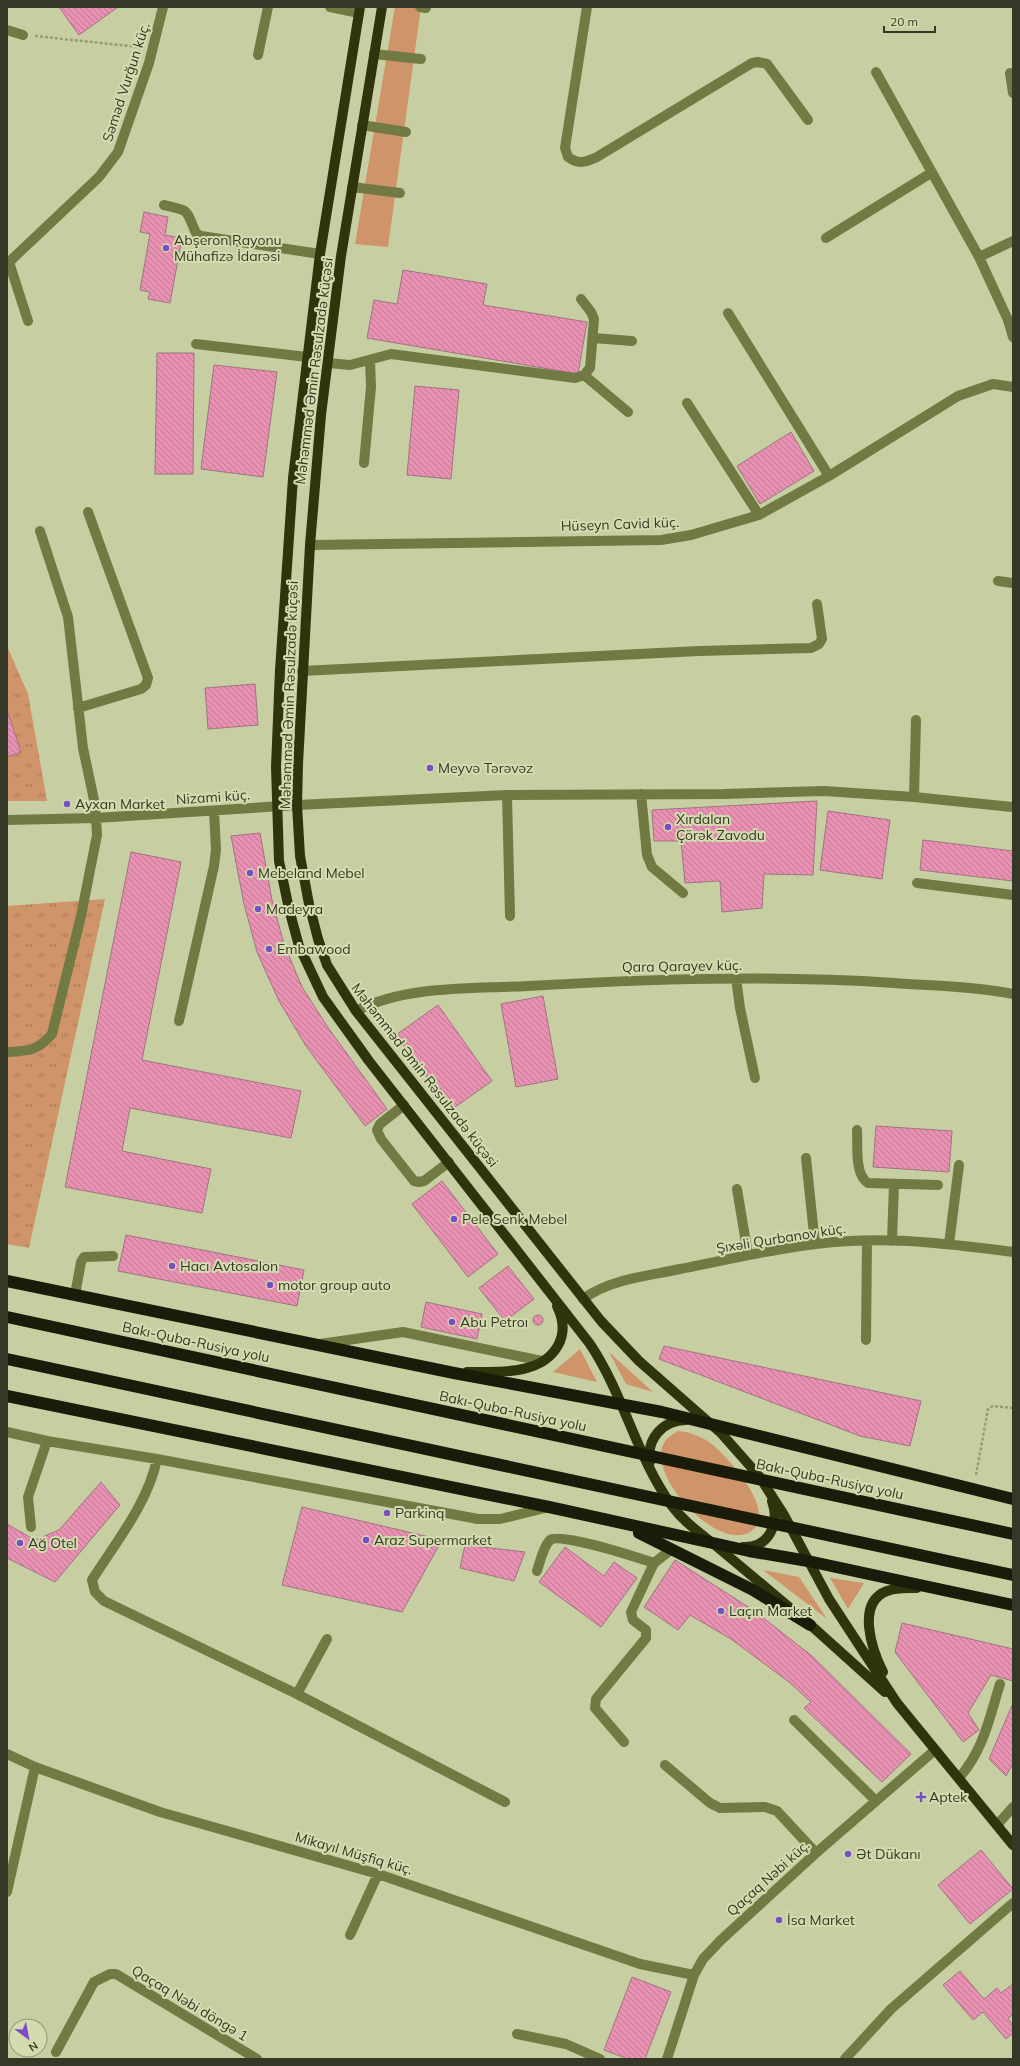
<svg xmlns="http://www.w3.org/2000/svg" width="1020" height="2066" font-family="Mulish,sans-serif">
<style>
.grass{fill:#cf946a}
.park{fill:url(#park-tufts)}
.building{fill:url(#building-back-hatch);stroke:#a07383}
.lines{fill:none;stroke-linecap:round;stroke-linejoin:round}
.path{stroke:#959b77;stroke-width:2.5;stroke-dasharray:3 2;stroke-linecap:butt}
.minor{stroke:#727a43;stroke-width:10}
.major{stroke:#2f340d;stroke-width:10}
.highway{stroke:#1a1c09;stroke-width:12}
.highway-bridge{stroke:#1a1c09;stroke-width:12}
.poi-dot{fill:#784ec7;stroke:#d4dcaf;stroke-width:1.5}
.labels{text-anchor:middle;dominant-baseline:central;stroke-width:4;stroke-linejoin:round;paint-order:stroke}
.street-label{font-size:14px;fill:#353826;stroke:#d4dcaf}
.poi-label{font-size:14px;fill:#353826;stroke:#d4dcaf;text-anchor:start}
</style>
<defs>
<pattern id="park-tufts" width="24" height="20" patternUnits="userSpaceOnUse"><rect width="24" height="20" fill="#cf946a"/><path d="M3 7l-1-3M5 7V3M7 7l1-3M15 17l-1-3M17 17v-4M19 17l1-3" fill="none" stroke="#a97a57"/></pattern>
<pattern id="building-back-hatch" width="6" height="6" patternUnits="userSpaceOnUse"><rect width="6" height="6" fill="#e891b2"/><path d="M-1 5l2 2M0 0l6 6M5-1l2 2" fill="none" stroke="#bd7791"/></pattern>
</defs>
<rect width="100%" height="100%" fill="#c7cfa2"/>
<path class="grass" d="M395 7H421L388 247 355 244Z
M580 1349 597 1382 553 1372Z
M609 1352 653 1392 626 1384Z
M678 1431C690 1432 700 1436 709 1442 726 1454 783 1516 748 1533 714 1549 646 1474 664 1443 667 1437 673 1434 678 1431Z
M763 1570 799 1577 827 1619Z
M830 1578 864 1583 848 1609Z"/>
<path class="park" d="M7 646 28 694 47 801H7Z
M105 899 29 1248 7 1244V906Z"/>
<path class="building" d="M59 7H118L79 35Z
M144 212 168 217 165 235 182 238 170 303 148 299 150 292 140 290 150 234 140 232Z
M403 270 487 284 483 305 587 322 578 374 367 338 374 300 397 304Z
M157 353H194L193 474H155Z
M214 365 277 372 263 477 201 469Z
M415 386 459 390 451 479 407 475Z
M791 432 814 471 760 504 737 466Z
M255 684 258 725 208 729 205 688Z
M7 710 21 752 7 757Z
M817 801 813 875 764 874 762 908 722 912 720 881 685 883 681 841H654L652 810Z
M828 811 890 820 882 879 820 870Z
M260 833 272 900 284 944 302 987 329 1029 387 1109 365 1126 306 1046 279 1001 257 952 244 904 231 836Z
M923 840 1013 851V881L920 870Z
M131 852 181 862 142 1060 301 1091 291 1138 130 1108 122 1151 211 1169 202 1213 65 1187Z
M543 996 558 1079 516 1087 501 1004Z
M438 1005 492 1081 451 1110 396 1035Z
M876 1126 952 1131 949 1172 873 1167Z
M442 1181 498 1254 468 1277 412 1204Z
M126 1235 304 1270 297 1306 118 1271Z
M508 1266 534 1299 505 1321 479 1288Z
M426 1302 482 1314 477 1339 421 1327Z
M533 1320a5 5 0 1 1 10 0a5 5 0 1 1-10 0Z
M664 1346 921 1401 910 1446 860 1436 659 1359Z
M101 1482 120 1505 55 1582 7 1558V1524L35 1540 59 1530Z
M302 1507 442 1540 402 1612 282 1585Z
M465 1545 525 1552 514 1581 460 1568Z
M565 1547 604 1576 614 1562 637 1578 601 1627 539 1582Z
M675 1560 753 1610 812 1656 911 1754 882 1782 804 1708 811 1702 789 1682 731 1639 690 1615 678 1630 644 1607Z
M902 1623 1013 1649V1681L991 1675 968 1713 979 1730 963 1742 895 1652Z
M1013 1703V1763L1006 1776 989 1759Z
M981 1850 1013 1889 970 1924 938 1885Z
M960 1971 984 1999 997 1988 1001 1993 1013 1984V2014L1008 2019 1013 2025V2033L1006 2039 983 2012 973 2020 943 1985Z
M632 1977 671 1992 645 2059H628L604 2050Z"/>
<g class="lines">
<path class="path" d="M35 36 139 47
M976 1475 988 1409 993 1406 1013 1408"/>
<path class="minor" d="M330 7 359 13
M420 7 426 8
M587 7 565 148 568 157C579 165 585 162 597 157L752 63 758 62 767 64 808 120
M7 30 23 35
M374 54 421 59
M258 55 268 7
M876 72 979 257 1008 320 1013 337
M1010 73 1013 93
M362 125 406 132
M352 187 400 193
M164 205C191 211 185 209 196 233L201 236 320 254
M826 238 931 173
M979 257 1013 241
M9 262 28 321
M7 264 99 177 118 152 149 63 163 7
M728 313 829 476
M593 338 632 341
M196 344 307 357
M328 363 350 365 391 354 575 378 584 375 590 368 594 319 591 312 581 299
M584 375 628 412
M687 403 759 515
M364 463 371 387 370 360
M310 545 661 540 691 535 759 515 829 476 958 396 993 384 1013 387
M998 581 1013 583
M302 671 699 651 811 648 819 644 822 639 817 604
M78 708 141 689 146 685 148 678 88 512
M641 794 647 855 652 867 683 893
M507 795 510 916
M914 797 916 720
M7 820 96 818 297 805 507 795 724 794 824 791 914 797 1012 807
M917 883 1013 895
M736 978 740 1008 755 1078
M356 1011C406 985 472 989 528 986 650 979 772 975 894 983 933 986 974 986 1013 994
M179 1021 214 866 216 850 214 811
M7 1052C29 1051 37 1051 52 1034L81 916 97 835 96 818 94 800 83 748 68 617 40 531
M404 1105 380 1124 377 1130 381 1139 414 1181 419 1182 424 1181 449 1162
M857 1130C858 1145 854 1174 868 1183L938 1185
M806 1158 815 1244
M737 1189 748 1255
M892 1241 894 1184
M949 1244 959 1165
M75 1295 81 1262 84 1257 113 1256
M583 1299C610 1279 648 1276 680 1269 736 1258 793 1244 850 1241 904 1238 959 1245 1013 1252
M866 1340 867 1241
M320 1344 403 1332 542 1361
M7 1432 47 1441 157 1459 478 1519H500L549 1507
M157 1459C148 1503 116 1542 92 1580L95 1592 104 1601 297 1694 505 1802
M31 1527 28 1497 47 1441
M537 1571C540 1562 543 1547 550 1540 560 1532 639 1558 654 1563
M297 1694 327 1639
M794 1720 876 1801
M624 1742 595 1708 596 1699 646 1638V1630L633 1620 631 1612 654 1563 672 1549
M7 1754 35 1767 160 1812 378 1874 640 1964 694 1975
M665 1765 710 1803 720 1808 765 1807 777 1811 816 1853
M959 1778C984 1749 989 1719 1000 1684
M997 1825 1013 1807
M7 1892 35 1767
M350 1935 378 1874
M517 2034 566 2044 600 2059
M56 2052 94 1982 110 1974H116L257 2059
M667 2059 694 1975 703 1959 721 1940 816 1853 935 1750
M845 2059 891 2009 1013 1903"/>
<path class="major" d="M360 7 320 254 293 478 280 670 276 767 279 861 289 909 299 946 323 997 369 1061 590 1344C624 1395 636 1456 672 1506 684 1522 700 1533 715 1545 740 1566 765 1587 789 1607
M382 7 341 256 321 415 310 545 298 764 297 805 300 856 309 904 318 939 327 965 356 1011 601 1321 639 1361 721 1433 759 1476 784 1515 829 1599 897 1703 1013 1845
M467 1372C486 1372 505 1373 523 1369 555 1362 572 1336 557 1306
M650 1462C646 1439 663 1420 686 1420
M743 1547C769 1548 780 1524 772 1501
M805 1620 885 1692
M883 1672C873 1652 855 1603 887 1591 897 1587 907 1588 917 1588"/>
<path class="highway" d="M7 1281 454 1373 662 1412 1013 1499
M7 1396 549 1507 749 1551 808 1561 1013 1605
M639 1533 753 1590 810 1625"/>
<path class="highway-bridge" d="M7 1317 1013 1534
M7 1359 1013 1575"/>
</g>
<g class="poi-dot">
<circle cx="166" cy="248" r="4"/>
<circle cx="430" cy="768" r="4"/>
<circle cx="67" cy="804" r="4"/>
<circle cx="668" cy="827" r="4"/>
<circle cx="250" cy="873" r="4"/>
<circle cx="258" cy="909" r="4"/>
<circle cx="269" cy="949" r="4"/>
<circle cx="454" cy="1219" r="4"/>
<circle cx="172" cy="1266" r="4"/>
<circle cx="270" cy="1285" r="4"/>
<circle cx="452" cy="1322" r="4"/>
<circle cx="387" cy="1513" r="4"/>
<circle cx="366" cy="1540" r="4"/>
<circle cx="20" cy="1543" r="4"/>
<circle cx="721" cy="1611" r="4"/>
<path d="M919 1791h4v4h4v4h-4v4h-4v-4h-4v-4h4z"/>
<circle cx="848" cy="1854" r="4"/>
<circle cx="779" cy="1920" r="4"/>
</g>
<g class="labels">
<g class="street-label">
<text transform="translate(126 82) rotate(-72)">Səməd Vurğun küç.</text>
<text transform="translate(314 371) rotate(-83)">Məhəmməd Əmin Rəsulzadə küçəsi</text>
<text transform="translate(620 524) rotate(-2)">Hüseyn Cavid küç.</text>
<text transform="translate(289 695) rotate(-88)">Məhəmməd Əmin Rəsulzadə küçəsi</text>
<text transform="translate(213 797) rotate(-4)">Nizami küç.</text>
<text transform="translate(682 966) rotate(-1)">Qara Qarayev küç.</text>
<text transform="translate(425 1075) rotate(52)">Məhəmməd Əmin Rəsulzadə küçəsi</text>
<text transform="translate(781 1238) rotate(-9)">Şıxəli Qurbanov küç.</text>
<text transform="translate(196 1342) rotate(12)">Bakı-Quba-Rusiya yolu</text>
<text transform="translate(513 1411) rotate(12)">Bakı-Quba-Rusiya yolu</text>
<text transform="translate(830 1479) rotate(12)">Bakı-Quba-Rusiya yolu</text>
<text transform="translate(354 1853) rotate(16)">Mikayıl Müşfiq küç.</text>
<text transform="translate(768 1878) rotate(-42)">Qaçaq Nəbi küç.</text>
<text transform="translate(190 2003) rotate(31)">Qaçaq Nəbi döngə 1</text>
</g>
<g class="poi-label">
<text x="174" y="240">Abşeron Rayonu<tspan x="174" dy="16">Mühafizə İdarəsi</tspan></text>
<text x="438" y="768">Meyvə Tərəvəz</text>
<text x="75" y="804">Ayxan Market</text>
<text x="676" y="819">Xırdalan<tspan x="676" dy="16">Çörək Zavodu</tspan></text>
<text x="258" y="873">Mebeland Mebel</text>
<text x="266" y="909">Madeyra</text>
<text x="277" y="949">Embawood</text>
<text x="462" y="1219">Pele Senk Mebel</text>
<text x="180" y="1266">Hacı Avtosalon</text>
<text x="278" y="1285">motor group auto</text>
<text x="460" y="1322">Abu Petroı</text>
<text x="395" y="1513">Parkinq</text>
<text x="374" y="1540">Araz Supermarket</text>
<text x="28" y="1543">Ağ Otel</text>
<text x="729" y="1611">Laçın Market</text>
<text x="929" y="1797">Aptek</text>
<text x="856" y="1854">Ət Dükanı</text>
<text x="787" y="1920">İsa Market</text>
</g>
</g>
<rect width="1020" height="2066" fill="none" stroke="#353826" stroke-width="16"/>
<g transform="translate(28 2038) rotate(148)"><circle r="19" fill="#d4dcaf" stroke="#949a78"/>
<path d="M0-3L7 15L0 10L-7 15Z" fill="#784ec7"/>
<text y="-6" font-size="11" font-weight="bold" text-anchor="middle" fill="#353826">N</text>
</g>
<path d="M884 26v6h51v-6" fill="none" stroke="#353826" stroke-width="2"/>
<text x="890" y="26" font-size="12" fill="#353826" stroke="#d4dcaf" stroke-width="3" paint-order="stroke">20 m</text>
</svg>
